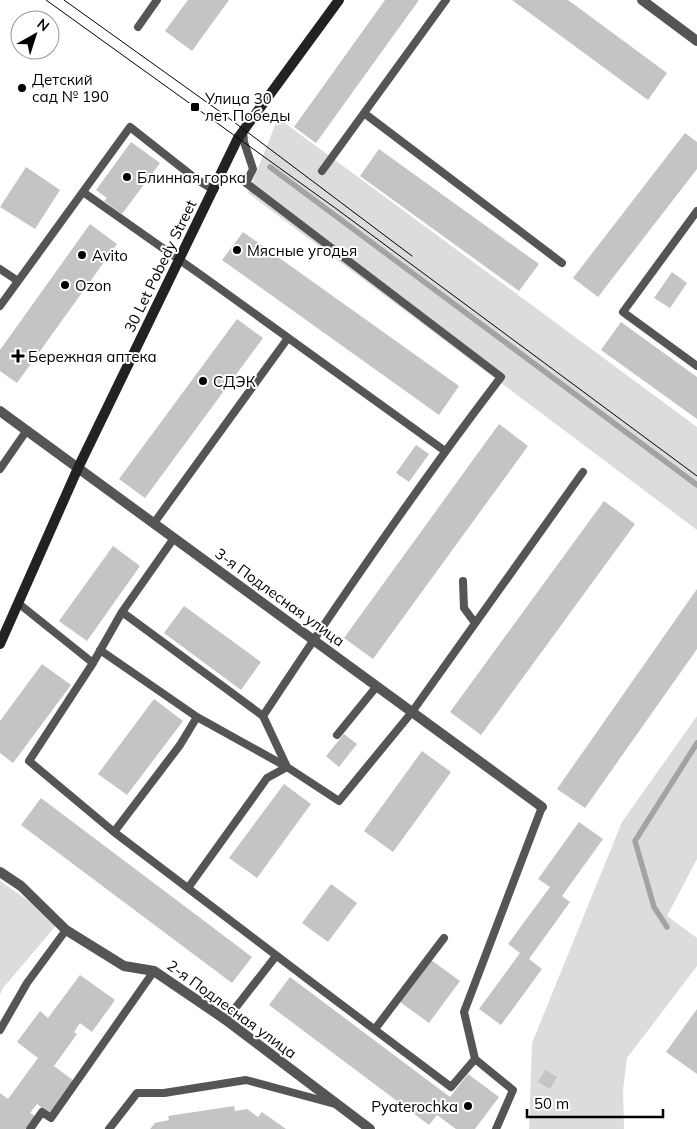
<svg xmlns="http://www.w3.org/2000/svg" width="697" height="1129" font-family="Mulish,sans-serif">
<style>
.green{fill:#dcdcdc}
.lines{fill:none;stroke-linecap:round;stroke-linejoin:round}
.stream{stroke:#a3a3a3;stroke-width:5.5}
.building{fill:#c4c4c4}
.lane{stroke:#555;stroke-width:8}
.street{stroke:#555;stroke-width:10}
.secondary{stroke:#222;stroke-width:10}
.tram{stroke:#000;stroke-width:1}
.poi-dot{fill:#000;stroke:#fff;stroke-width:2}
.labels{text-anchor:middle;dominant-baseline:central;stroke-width:4;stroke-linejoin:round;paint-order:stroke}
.poi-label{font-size:15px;fill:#000;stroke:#fff;text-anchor:start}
.street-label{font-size:15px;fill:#000;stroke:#fff}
</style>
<rect width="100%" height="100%" fill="#fff"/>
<path class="green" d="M278 118 697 427V530L248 193Z
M697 716V859L667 916 697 938V966L627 1058 623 1090 624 1129H529L532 1043 622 822Z
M0 881 59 922 3 988 0 995Z"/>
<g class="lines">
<path class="stream" d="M270 167 697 485
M667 927 654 907 635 841 697 743"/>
</g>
<path class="building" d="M188 0H229L192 51 165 31Z
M385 0H419L316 143 294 127Z
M512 0H568L667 73 648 100Z
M685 133 697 142V169L598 297 573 278Z
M131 142 160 163 122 214 104 201 107 198 96 190Z
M379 149 539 264 519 291 360 176Z
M26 167 60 190 35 229 0 207Z
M90 224 117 244 17 383 0 371V350Z
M243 232 459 386 439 415 222 260Z
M672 272 687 283 670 308 654 298Z
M237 319 263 338 145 498 119 479Z
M621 322 697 377V419L601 350Z
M499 424 528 446 373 659 344 638Z
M416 445 429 454 409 482 396 473Z
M604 501 635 524 481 735 450 712Z
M113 546 140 566 87 641 59 621Z
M697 589V649L585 808 557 789Z
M184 606 261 662 241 690 164 633Z
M42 664 71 685 13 763 0 753V721Z
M154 699 183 721 127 795 98 774Z
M344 734 357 744 339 767 326 756Z
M422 751 451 772 393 852 364 831Z
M284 784 311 804 257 878 229 858Z
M41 798 252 957 232 983 21 825Z
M579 822 603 839 562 896 570 902 529 959 542 969 501 1025 479 1009 520 953 508 944 550 887 538 879Z
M331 884 357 903 328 942 302 923Z
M431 960 460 981 429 1023 400 1002Z
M80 975 115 1000 92 1032 80 1023 74 1032 77 1034 54 1066 74 1081 50 1114 37 1104 30 1113 35 1116 25 1129H0V1093L8 1099 38 1058 17 1042 40 1011 48 1018Z
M290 977 450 1097 468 1074 499 1097 475 1129H456L437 1115 429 1125 269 1005Z
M697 1009V1074L666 1052Z
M545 1070 557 1077 550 1089 538 1082Z
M234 1106 235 1111 247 1109 258 1117 262 1112 286 1129H150L155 1123 169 1120 168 1116Z"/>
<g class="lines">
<path class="lane" d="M446 0 364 113 562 263
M138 27 157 0
M243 130 244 142 253 169 246 183 501 377C417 487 339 601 263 716
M322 171 364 113
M83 192 201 275 445 451
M697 211 623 312 697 366
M0 269 18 281
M0 306 130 127 196 179 214 190
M0 469 27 430
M154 523 288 338
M174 538 122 612 93 663 29 761 114 832 310 981 451 1087 475 1059
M463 581 464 608 475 623
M18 603 93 663
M122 612 263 716 287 767
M100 650 197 717 287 767 339 801 412 712 583 472
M337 735 377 686
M114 832 180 745 197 717
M188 888 267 778 287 767
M226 1020 276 956
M375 1029 444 938
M0 1030 27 983 66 930
M30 1129 42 1112 51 1118 154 971
M109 1129 137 1093H164L246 1080 335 1104
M496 1129 513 1090 475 1059 464 1012 542 807"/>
<path class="street" d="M642 0 697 41
M0 411 542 807
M0 872 21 886 66 930 124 966 154 971 226 1020 370 1129"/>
<path class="secondary" d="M0 644 78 468 238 138 339 0"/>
<path class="tram" d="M46 0 338 210 697 476
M64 0 226 116 412 256"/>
</g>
<g class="poi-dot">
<circle cx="22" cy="88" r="5"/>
<rect x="190" y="102" width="10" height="10" rx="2.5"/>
<circle cx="127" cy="177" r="5"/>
<circle cx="237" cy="250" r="5"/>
<circle cx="82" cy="255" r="5"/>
<circle cx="65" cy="285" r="5"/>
<path d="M15.5 348.5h5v5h5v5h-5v5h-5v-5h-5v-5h5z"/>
<circle cx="203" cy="381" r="5"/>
<circle cx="468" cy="1106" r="5"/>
</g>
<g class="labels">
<g class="poi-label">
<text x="32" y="79">Детский<tspan x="32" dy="17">сад № 190</tspan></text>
<text x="205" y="98">Улица 30<tspan x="205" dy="17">лет Победы</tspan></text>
<text x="137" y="177">Блинная горка</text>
<text x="247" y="250">Мясные угодья</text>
<text x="92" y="255">Avito</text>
<text x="75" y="285">Ozon</text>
<text x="28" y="356">Бережная аптека</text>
<text x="213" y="381">СДЭК</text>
<text x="458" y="1106" text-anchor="end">Pyaterochka</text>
</g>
<g class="street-label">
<text transform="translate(160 266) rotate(-64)">30 Let Pobedy Street</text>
<text transform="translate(280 597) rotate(36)">3-я Подлесная улица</text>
<text transform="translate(232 1009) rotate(36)">2-я Подлесная улица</text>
</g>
</g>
<g transform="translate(35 35) rotate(39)"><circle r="24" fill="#ffffff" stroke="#999999"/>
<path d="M0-4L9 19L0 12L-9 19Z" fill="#000000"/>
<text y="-8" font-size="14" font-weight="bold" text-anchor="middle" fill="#000000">N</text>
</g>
<path d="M527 1109v8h136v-8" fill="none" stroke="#000000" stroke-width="2.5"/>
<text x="534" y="1109" font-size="15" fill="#000000" stroke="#ffffff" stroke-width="4" paint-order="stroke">50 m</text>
</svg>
